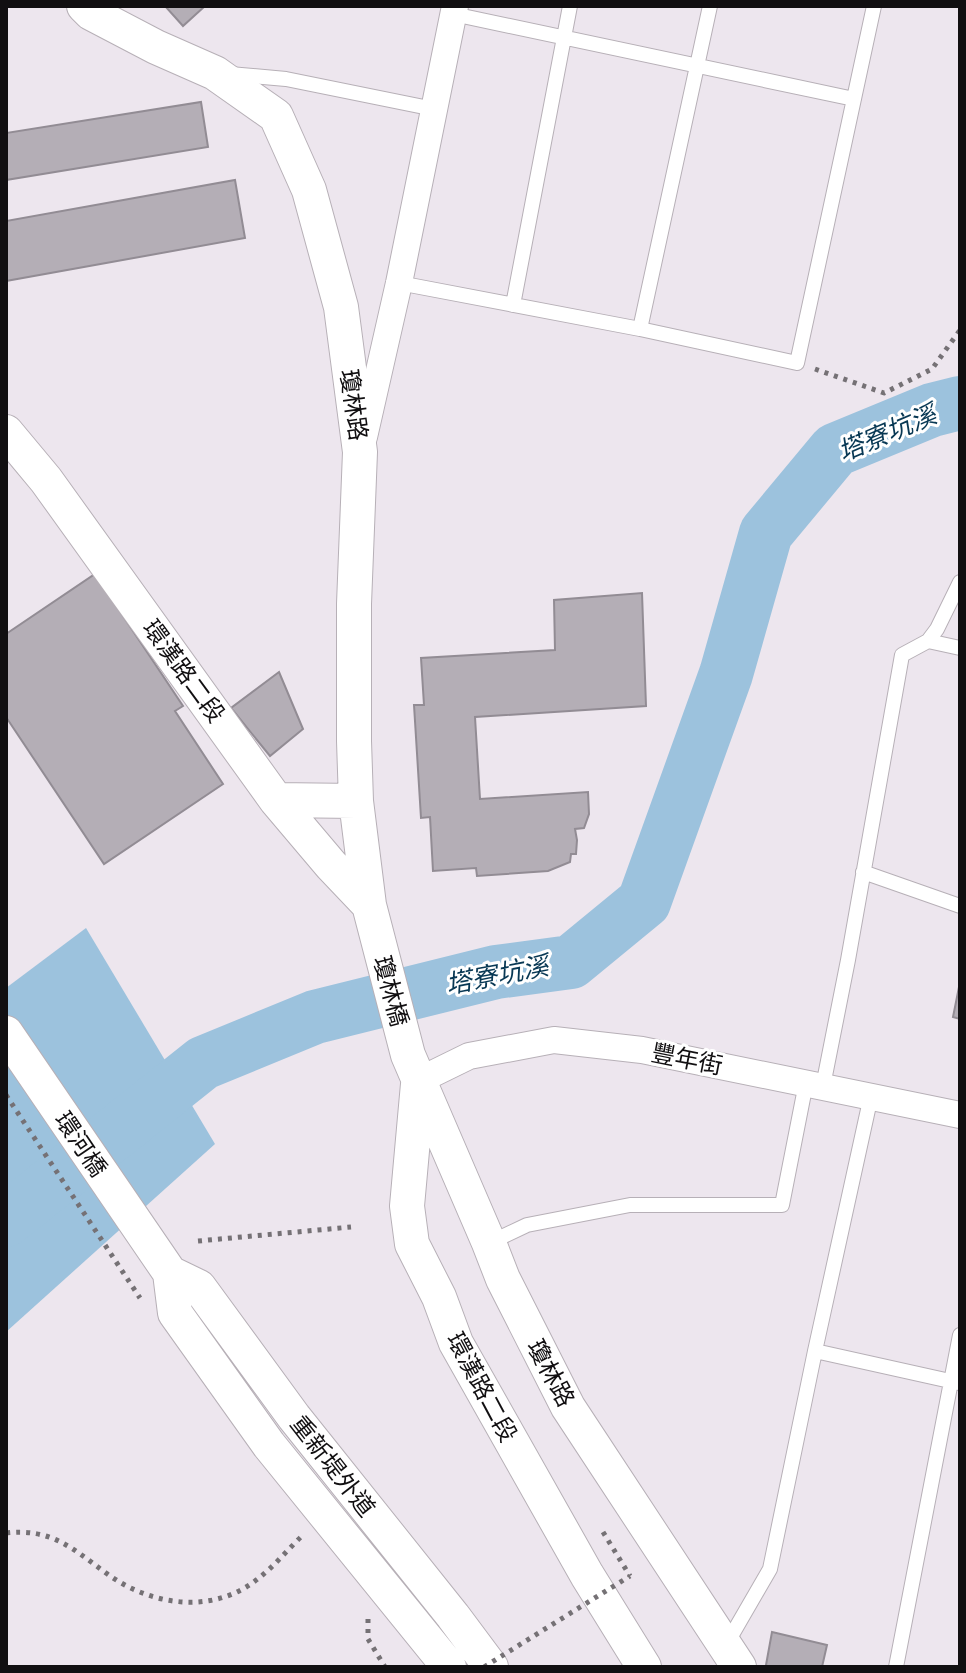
<svg xmlns="http://www.w3.org/2000/svg" width="966" height="1673" font-family="Montserrat,'Noto Sans TC',sans-serif">
<style>
.water{fill:#9cc2dd}
.lines{fill:none;stroke-linecap:round;stroke-linejoin:round}
.river{stroke:#9cc2dd;stroke-width:54}
.building{fill:#b4aeb6;stroke:#928c94;stroke-width:2}
.service-casing{stroke:#b7b0b7;stroke-width:16}
.minor-casing{stroke:#b7b0b7;stroke-width:28}
.tertiary-casing{stroke:#b7b0b7;stroke-width:36}
.path{stroke:#757175;stroke-width:5;stroke-dasharray:4 6;stroke-linecap:butt}
.service{stroke:#fff;stroke-width:14}
.minor{stroke:#fff;stroke-width:26}
.tertiary{stroke:#fff;stroke-width:34}
.path-bridge{stroke:#757175;stroke-width:5;stroke-dasharray:4 6;stroke-linecap:butt}
.labels{text-anchor:middle;dominant-baseline:central;stroke-width:6;stroke-linejoin:round;paint-order:stroke}
.street-label{font-size:24px;fill:#110f11;stroke:#fff}
.water-label{font-size:26px;font-style:italic;fill:#083854;stroke:#fff}
</style>
<rect width="100%" height="100%" fill="#ede6ee"/>
<path class="water" d="M86 928 215 1144 6 1332V988Z"/>
<g class="lines">
<path class="river" d="M6 1220 203 1063 315 1017 496 972 571 962 644 902 726 674 766 533 835 450 932 410 960 403"/>
</g>
<path class="building" d="M165 6H205L183 26Z
M201 102 208 147 6 180V133Z
M235 180 245 238 6 281V221Z
M95 574 183 706 175 711 223 784 104 864 6 717V634Z
M642 593 646 706 475 717 480 799 588 792 589 814 584 828 575 829 577 840 576 854H571L570 862 548 871 477 876 476 868 433 871 430 817 421 818 414 705H424L421 658 555 650 554 600Z
M279 672 303 729 270 756 231 708Z
M960 982V1019L953 1017Z
M772 1632 827 1645 822 1667H768L766 1665Z"/>
<g class="lines">
<defs>
<path id="service" d="M453 14 854 99
M230 74 286 79 434 109
M399 283 640 329 797 363 874 6
M513 305 570 6
M640 329 710 6
M928 641 960 648
M863 872 960 906
M823 1086 848 960 902 655 928 641 937 629 960 582
M489 1243 527 1225 630 1205H782L806 1083
M815 1351 959 1383
M726 1645 770 1569 815 1351 871 1096
M896 1667 960 1335"/>
<path id="minor" d="M364 437 399 283 455 6
M418 1081 469 1056 554 1040 642 1050 960 1115"/>
<path id="tertiary" d="M84 6 91 13 156 47 215 73 276 116 309 190 341 307 360 452 354 604V741L356 801 369 905 408 1055 489 1243 503 1279 568 1407 739 1667
M6 432 46 480 276 800 331 865 369 905
M276 800 356 801
M6 1033 170 1273 175 1313 269 1445 449 1667
M418 1084 407 1206 412 1244 439 1297 456 1343 587 1575 644 1667
M170 1273 199 1287 294 1417 453 1616 491 1667"/>
</defs>
<use href="#service" class="service-casing"/>
<use href="#minor" class="minor-casing"/>
<use href="#tertiary" class="tertiary-casing"/>
<path class="path" d="M815 369 884 393 932 369 960 330
M6 1095 140 1298
M198 1241 351 1227
M603 1532 630 1576
M6 1533C51 1528 72 1548 106 1573 149 1605 210 1615 255 1581 273 1568 288 1549 304 1534
M368 1619V1639L385 1667"/>
<use href="#service" class="service"/>
<use href="#minor" class="minor"/>
<use href="#tertiary" class="tertiary"/>
<path class="path-bridge" d="M484 1667 630 1576"/>
</g>
<g class="labels">
<g class="street-label">
<text transform="translate(354 405) rotate(82)">瓊林路</text>
<text transform="translate(184 671) rotate(54)">環漢路二段</text>
<text transform="translate(391 991) rotate(75)">瓊林橋</text>
<text transform="translate(687 1059) rotate(11)">豐年街</text>
<text transform="translate(81 1144) rotate(56)">環河橋</text>
<text transform="translate(551 1373) rotate(62)">瓊林路</text>
<text transform="translate(482 1387) rotate(62)">環漢路二段</text>
<text transform="translate(333 1466) rotate(52)">重新堤外道</text>
</g>
<g class="water-label">
<text transform="translate(887 433) rotate(-23)">塔寮坑溪</text>
<text transform="translate(497 975) rotate(-11)">塔寮坑溪</text>
</g>
</g>
<rect width="966" height="1673" fill="none" stroke="#110f11" stroke-width="16"/>
</svg>
